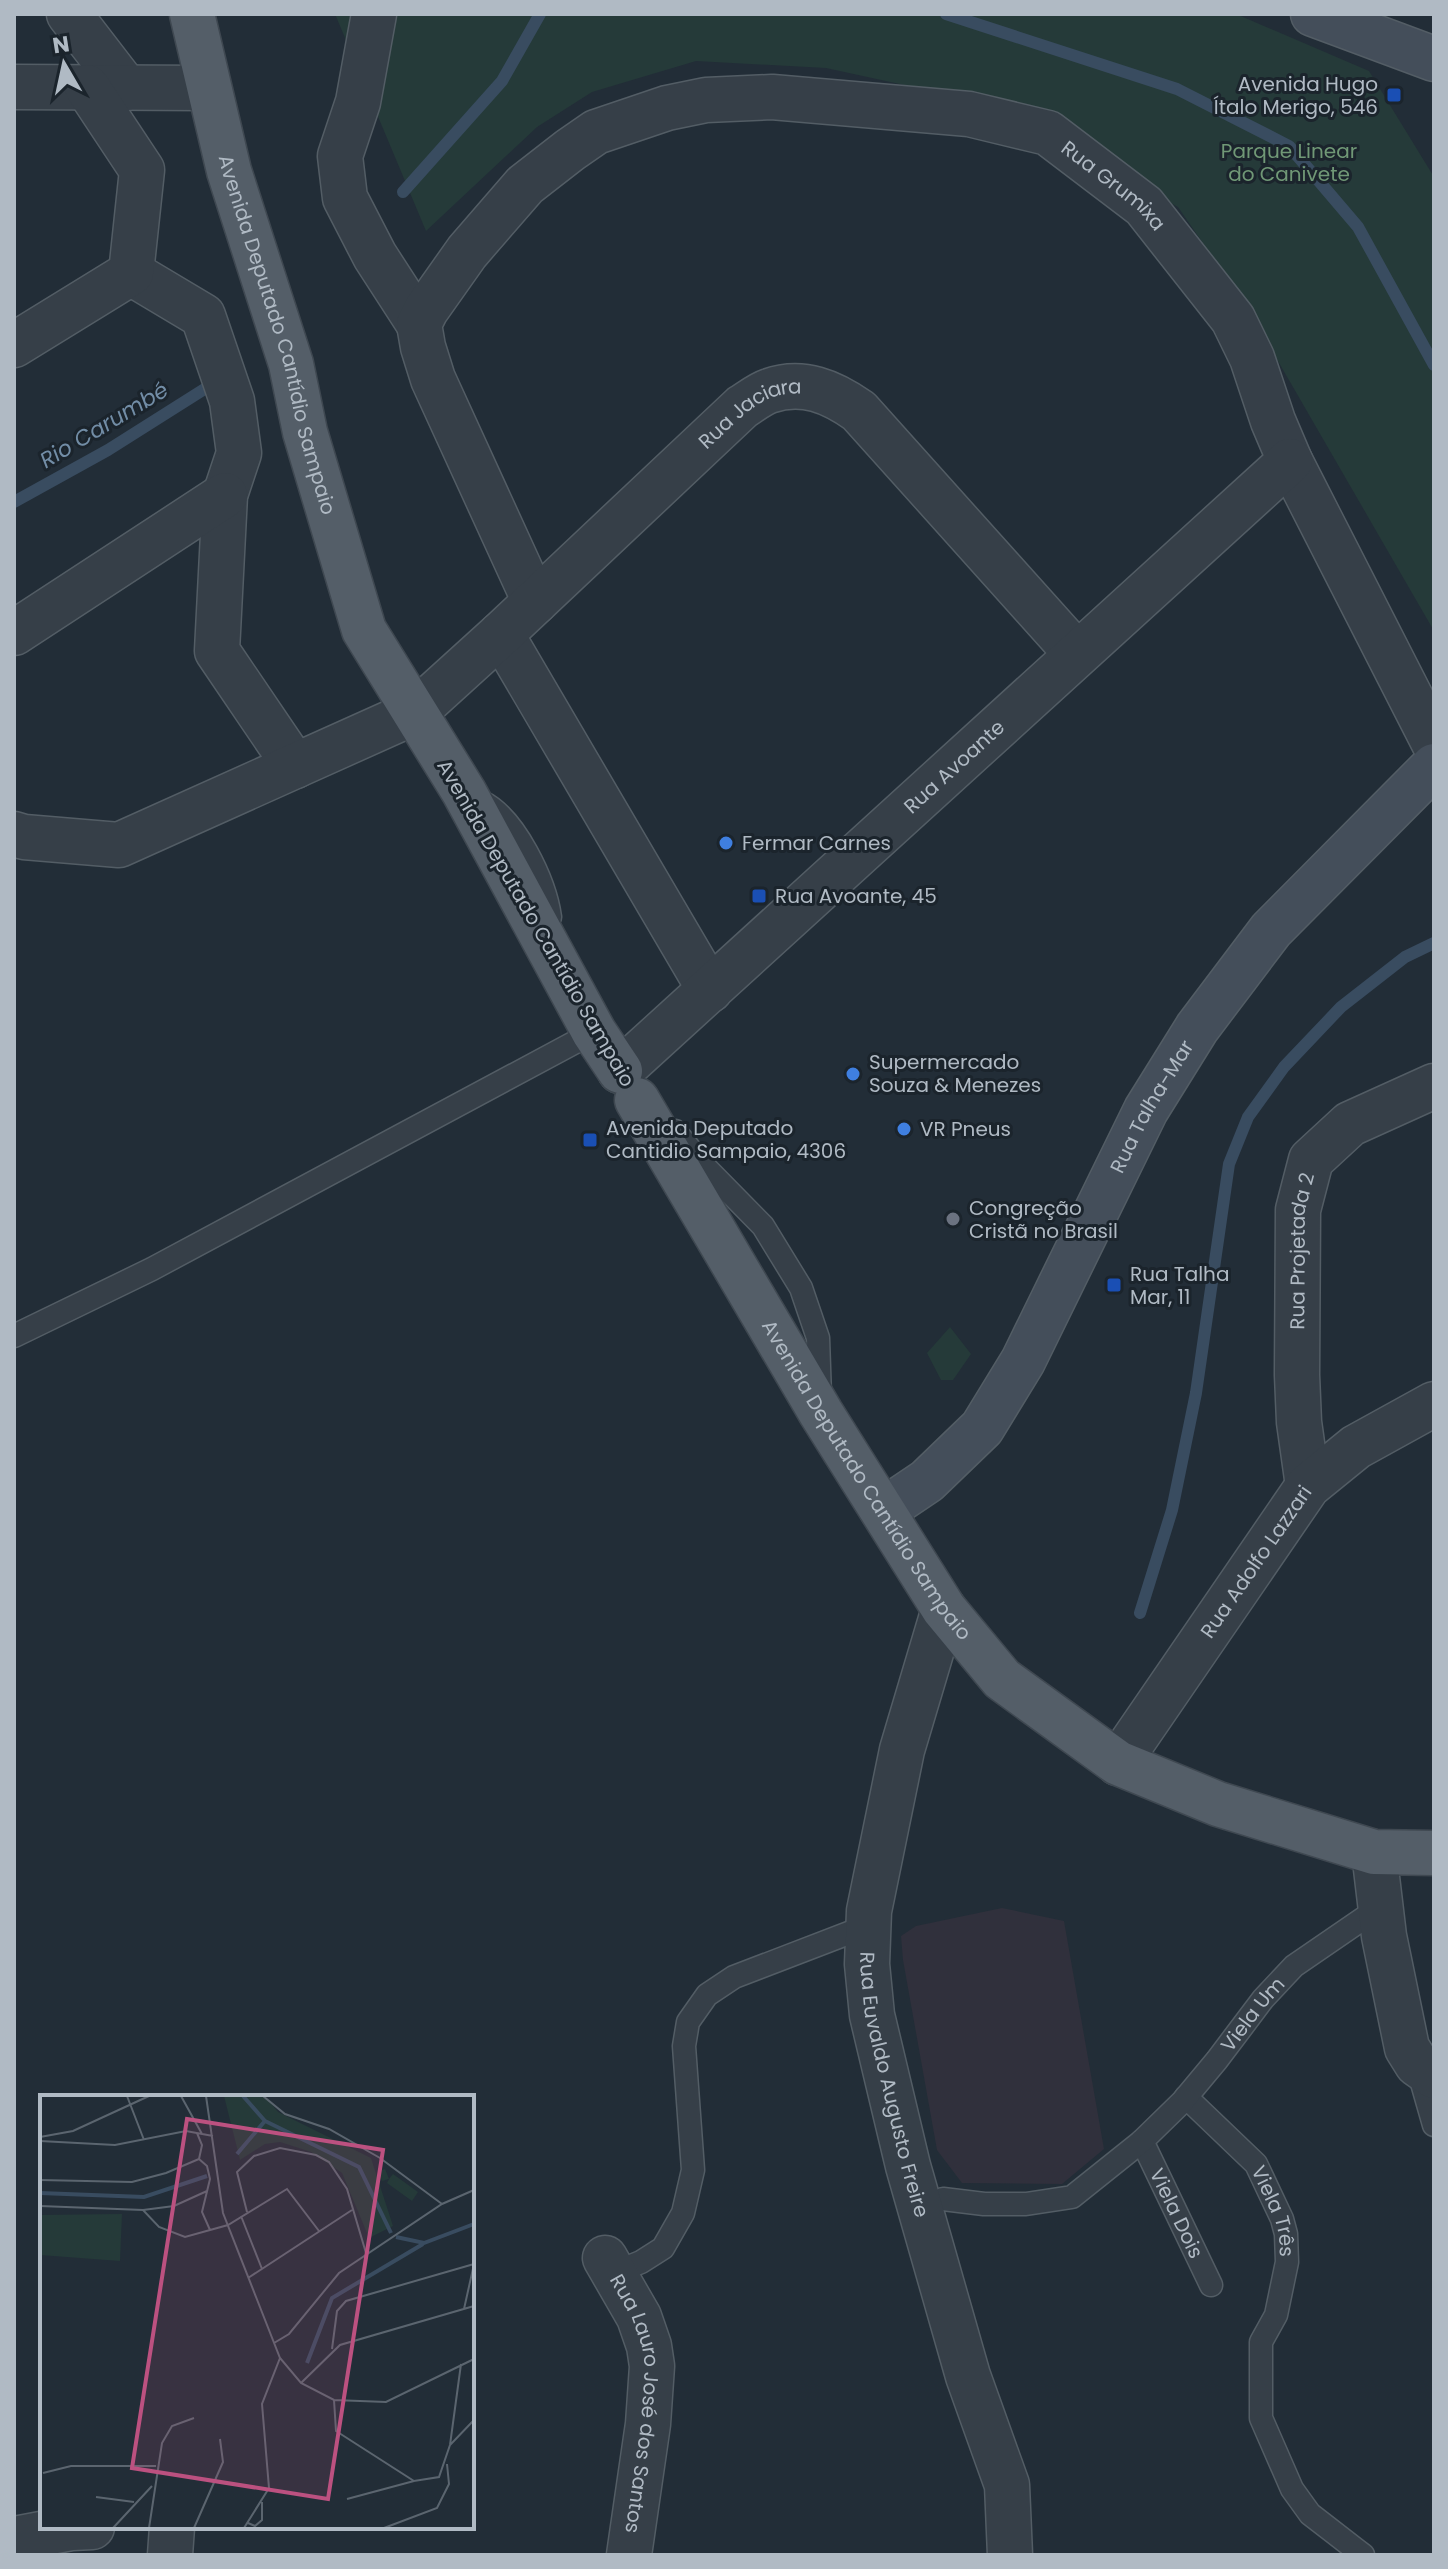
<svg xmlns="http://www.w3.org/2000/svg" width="1448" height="2569" font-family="Poppins,sans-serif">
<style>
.medical{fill:#30303c}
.green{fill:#253a39}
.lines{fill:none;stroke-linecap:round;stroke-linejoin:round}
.stream{stroke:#394c60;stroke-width:12}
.lane-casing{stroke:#535d65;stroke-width:25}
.street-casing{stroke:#535d65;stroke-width:47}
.secondary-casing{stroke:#535d65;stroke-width:47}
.primary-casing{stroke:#3f4851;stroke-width:47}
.lane{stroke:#363f48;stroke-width:22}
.street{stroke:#363f48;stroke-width:44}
.secondary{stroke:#444e5a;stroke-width:44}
.primary{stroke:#545e68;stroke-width:44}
.transit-dot{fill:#1a4fb4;stroke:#1b242c;stroke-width:3}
.shop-dot{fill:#3f7fe0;stroke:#1b242c;stroke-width:3}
.worship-dot{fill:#6b7280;stroke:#1b242c;stroke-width:3}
.labels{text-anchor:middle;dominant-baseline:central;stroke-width:6;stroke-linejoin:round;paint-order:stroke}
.poi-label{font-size:20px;fill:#b0bac4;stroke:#1b242c;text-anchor:start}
.park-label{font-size:20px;fill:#709876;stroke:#1b242c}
.street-label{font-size:20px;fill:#b0bac4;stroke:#1b242c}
.water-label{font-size:22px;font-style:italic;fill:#728da6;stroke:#1b242c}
.inset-river{fill:none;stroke:#394c60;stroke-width:4}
.inset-road{fill:none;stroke:#5b656f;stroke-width:2}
.view{fill:#bc5180;fill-opacity:0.15;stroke:#bc5180;stroke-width:4}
.inset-edge{fill:none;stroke:#b0bac4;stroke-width:4}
</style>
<rect width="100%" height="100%" fill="#222d37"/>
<path class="medical" d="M1002 1908 1064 1921 1104 2149 1062 2184 962 2183 937 2150 903 1960 901 1936 916 1926Z"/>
<path class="green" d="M335 14H1236L1369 71 1434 177V631L1245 304 1178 207 1049 139 932 91 826 68 696 61 592 92 537 127 426 231Z
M950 1327 971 1354 953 1380H941L927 1353Z"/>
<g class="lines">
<path class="stream" d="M946 14 1177 89 1289 146 1358 227 1434 365
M403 192 502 81 540 14
M14 502 108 450 214 383
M1140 1613 1172 1510 1196 1393 1229 1164 1248 1117 1284 1067 1341 1007 1405 957 1434 943"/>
<defs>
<g id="lane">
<path d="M482 802C515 818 545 881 550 917"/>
<path d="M675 1131 704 1166 763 1226 801 1288 818 1338 820 1396"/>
<path d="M14 1336 152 1269 594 1032"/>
<path d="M1418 2069 1434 2125"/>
<path id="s1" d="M1186 2097 1256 2164 1282 2219 1286 2234 1287 2262 1276 2315 1261 2342V2418L1292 2489 1310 2514 1363 2555"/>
<path id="s2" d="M1142 2141 1211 2285"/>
<path id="s3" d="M943 2199 984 2204H1026L1072 2197 1142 2141 1182 2102 1217 2060 1263 1999 1294 1966 1380 1907"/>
<path d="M614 2273 641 2262 663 2248 683 2213 693 2170 684 2046 688 2022 707 1995 734 1977 867 1926"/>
</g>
<g id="street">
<path d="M69 14 126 88"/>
<path d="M374 14 358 102 340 156 345 198 375 256 419 324"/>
<path d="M14 87 208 88"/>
<path d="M131 273 203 316 232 401 239 453 225 495 217 651 295 766"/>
<path d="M14 345 131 273 142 170 87 87"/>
<path id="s4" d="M535 602 433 379 423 347 419 324 426 310 467 252 525 185 570 150 596 132 667 108 706 100 772 97 969 114 1048 133 1144 206 1233 319 1252 358 1273 421 1290 461 1434 743"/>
<path d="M14 633 225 495"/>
<path d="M501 634 710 990"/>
<path id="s5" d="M14 834 24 837 119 845 415 712 501 634 742 407C750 402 760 394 769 391 803 379 832 392 859 411L1077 654"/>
<path id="s6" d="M620 1071 1290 461"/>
<path id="s7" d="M1308 1486 1299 1422 1297 1375 1298 1210 1311 1160 1350 1124 1434 1086"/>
<path id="s8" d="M944 1609 902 1750 869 1911 867 1964 872 2015 908 2166 968 2376 1007 2485 1010 2555"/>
<path id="s9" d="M1118 1763 1308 1486 1356 1447 1434 1404"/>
<path d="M1374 1852 1384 1936 1407 2048 1417 2064 1434 2076"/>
<path id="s10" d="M605 2258 639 2317 649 2346 652 2366 648 2424 629 2555"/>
<path d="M14 2539 72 2528 92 2527"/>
<path d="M170 2555 172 2527"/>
</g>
<g id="secondary">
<path d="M1313 14 1434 59"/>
<path id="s11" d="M884 1510 927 1481 982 1428 1023 1361 1146 1110 1197 1028 1271 930 1434 766"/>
</g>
<g id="primary">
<path id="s12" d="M192 14 229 171 291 364 305 432 364 630 464 792 594 1032 620 1071"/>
<path id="s13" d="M637 1100 821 1413 944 1609 1002 1679 1118 1763 1218 1804 1374 1852 1434 1853"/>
</g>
</defs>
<use href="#lane" class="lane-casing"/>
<use href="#street" class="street-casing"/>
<use href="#secondary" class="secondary-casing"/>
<use href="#primary" class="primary-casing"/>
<use href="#lane" class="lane"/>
<use href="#street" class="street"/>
<use href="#secondary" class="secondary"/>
<use href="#primary" class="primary"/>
</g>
<g class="transit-dot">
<rect x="1386" y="87" width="16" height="16" rx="4"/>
<rect x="751" y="888" width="16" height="16" rx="4"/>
<rect x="582" y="1132" width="16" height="16" rx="4"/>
<rect x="1106" y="1277" width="16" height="16" rx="4"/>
</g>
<g class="shop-dot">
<circle cx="726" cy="843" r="8"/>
<circle cx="853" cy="1074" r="8"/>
<circle cx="904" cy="1129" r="8"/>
</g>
<circle class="worship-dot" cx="953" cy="1219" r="8"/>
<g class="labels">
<g class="poi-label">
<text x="1378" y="84" text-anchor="end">Avenida Hugo<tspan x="1378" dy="23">Ítalo Merigo, 546</tspan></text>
<text x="742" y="843">Fermar Carnes</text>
<text x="775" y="896">Rua Avoante, 45</text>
<text x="869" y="1062">Supermercado<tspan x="869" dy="23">Souza &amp; Menezes</tspan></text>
<text x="606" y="1128">Avenida Deputado<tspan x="606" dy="23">Cantidio Sampaio, 4306</tspan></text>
<text x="920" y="1129">VR Pneus</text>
<text x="969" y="1208">Congreção<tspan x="969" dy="23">Cristã no Brasil</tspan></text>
<text x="1130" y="1274">Rua Talha<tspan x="1130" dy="23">Mar, 11</tspan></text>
</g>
<g class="park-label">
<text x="1289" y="151">Parque Linear<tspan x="1289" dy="23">do Canivete</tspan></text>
</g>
<g class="street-label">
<text stroke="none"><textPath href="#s4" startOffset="1110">Rua Grumixa</textPath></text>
<text stroke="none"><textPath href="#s12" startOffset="332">Avenida Deputado Cantídio Sampaio</textPath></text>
<text stroke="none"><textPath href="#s5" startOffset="882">Rua Jaciara</textPath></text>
<text stroke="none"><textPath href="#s6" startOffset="452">Rua Avoante</textPath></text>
<text transform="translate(536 923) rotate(60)">Avenida Deputado Cantídio Sampaio</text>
<text stroke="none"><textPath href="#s11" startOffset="492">Rua Talha-Mar</textPath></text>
<text stroke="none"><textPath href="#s7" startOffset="236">Rua Projetada 2</textPath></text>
<text stroke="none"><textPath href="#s13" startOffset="444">Avenida Deputado Cantídio Sampaio</textPath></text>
<text stroke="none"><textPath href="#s9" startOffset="244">Rua Adolfo Lazzari</textPath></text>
<text stroke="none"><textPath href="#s3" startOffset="388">Viela Um</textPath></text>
<text stroke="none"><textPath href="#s8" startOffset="488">Rua Euvaldo Augusto Freire</textPath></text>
<text stroke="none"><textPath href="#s2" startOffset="80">Viela Dois</textPath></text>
<text stroke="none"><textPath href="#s1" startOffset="148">Viela Três</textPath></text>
<text stroke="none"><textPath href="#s10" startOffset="154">Rua Lauro José dos Santos</textPath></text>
</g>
<g class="water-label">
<text transform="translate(104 425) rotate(-31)">Rio Carumbé</text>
</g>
</g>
<g transform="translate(40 2095)">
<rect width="434" height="434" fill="#222d37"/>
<path d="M184 1H225L238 17 331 63 353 131 329 143 302 78 271 57 240 47 225 49 200 65ZM345 74 349 84 353 79 378 97 372 106 347 88 349 84 342 86 338 76ZM82 119 80 166 0 160V120Z" fill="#253a39"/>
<path class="inset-river" d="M203 1 225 26 319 72 351 138M197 59 224 27M0 98 104 102 167 81M356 142 384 148 434 129M267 268 292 203 383 149"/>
<path class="inset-road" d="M87 1 104 45M141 1 162 39M166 1 183 118 240 263 261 288 294 305 346 307 434 264M223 1 245 19 289 34 340 63 402 109M0 42 33 36 109 1M0 46 75 50 146 36 173 41M159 64 167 71 170 84 162 117 170 135M0 85 92 87 126 78 159 64 162 50 157 38M0 111 103 115 119 132 145 142 188 130 247 94 279 136M103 115 134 111 167 96M207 117 197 77 214 61 240 53 276 60 289 67 307 94 326 158M201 121 222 174M208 183 312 115M424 214 434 169M234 248 249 239 299 178 402 109 434 95M292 254 297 216 306 206 434 169M261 288 300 250 434 211M294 305 296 336 374 386 399 382 410 350 434 325M410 350 421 269M3 378 31 371H116M56 402 94 407M307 404 374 386M208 428 215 431 222 425V407M73 433 112 391M109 433 122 348 132 331 154 323M154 433 183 367 180 344M204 433 229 393 222 309 240 263M344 433 397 413 409 389 407 369"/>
<path class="view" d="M147 24 343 55 288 404 92 373Z"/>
<rect width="434" height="434" class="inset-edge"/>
</g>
<rect width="1448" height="2569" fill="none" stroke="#b0bac4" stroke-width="32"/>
<g transform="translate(64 64) rotate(351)" stroke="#1b242c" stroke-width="6" paint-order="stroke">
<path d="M0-6L14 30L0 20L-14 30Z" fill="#b0bac4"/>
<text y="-12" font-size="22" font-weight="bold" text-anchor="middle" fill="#b0bac4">N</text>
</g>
</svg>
